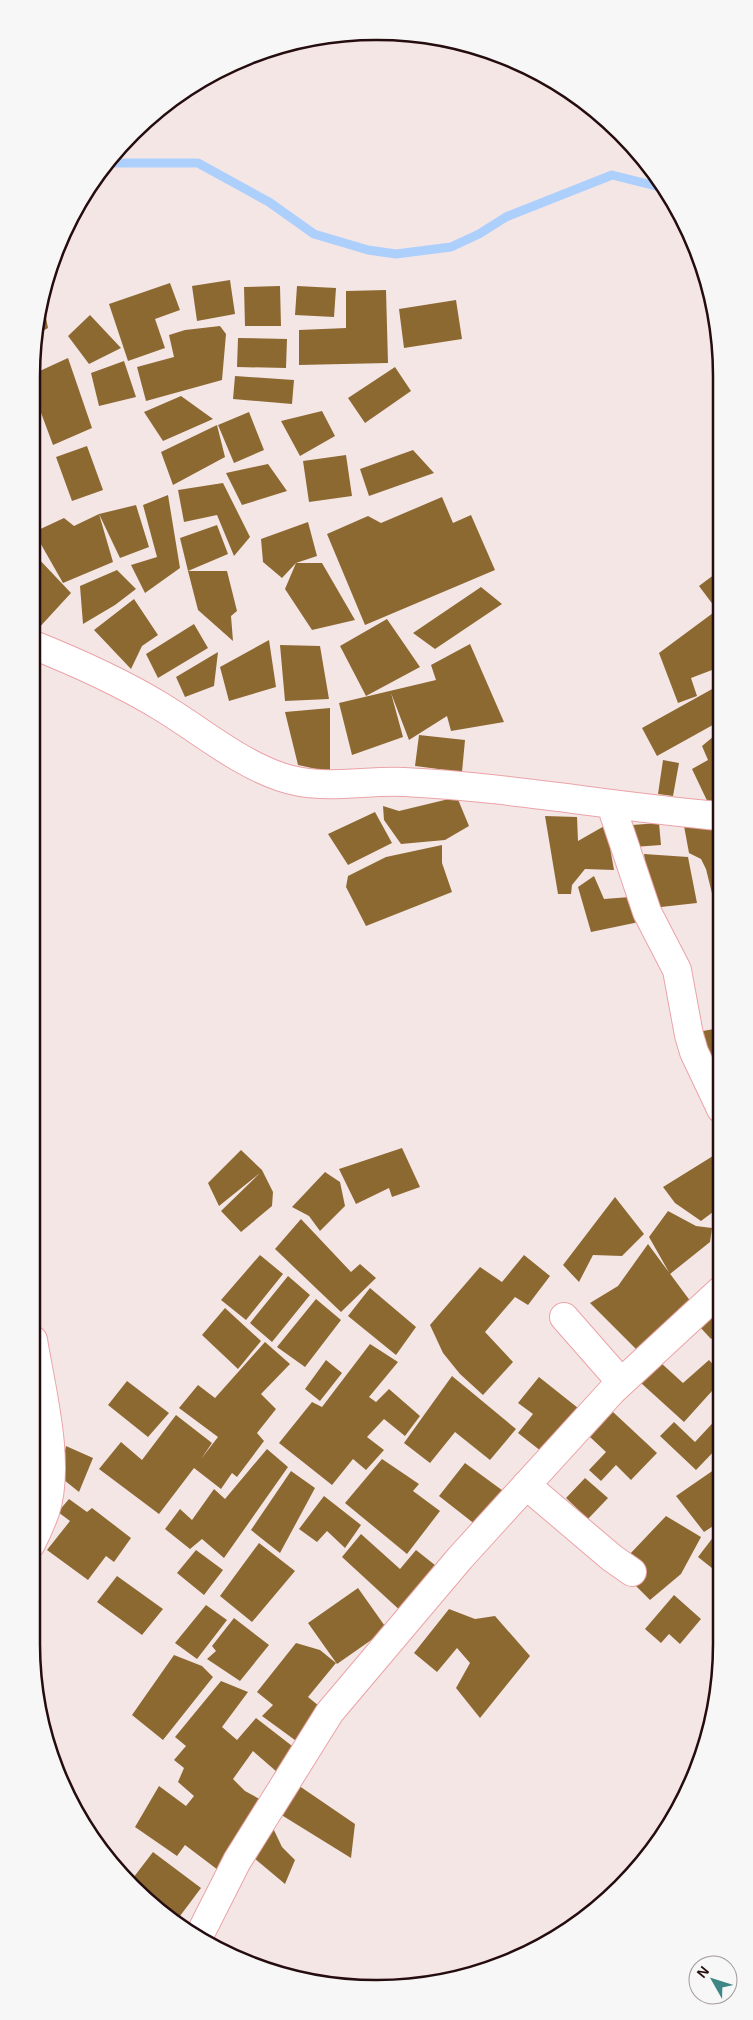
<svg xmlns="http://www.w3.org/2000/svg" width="753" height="2020" font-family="Helvetica,sans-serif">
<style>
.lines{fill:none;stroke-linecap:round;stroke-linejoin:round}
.stream{stroke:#adcffc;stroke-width:9}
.building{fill:#8d6932}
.minor-casing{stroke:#eba3a7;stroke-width:30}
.minor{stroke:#fff;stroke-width:28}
.rim{fill:none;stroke:#250c0f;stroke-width:2.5}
</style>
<rect width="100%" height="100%" fill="#f5e6e6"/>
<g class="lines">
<path class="stream" d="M106 163H198L269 202 314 234 368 250 396 254 451 247 479 234 506 217 612 175 660 187"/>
</g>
<path class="building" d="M230 280 235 314 197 321 192 286Z
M170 283 180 310 155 319 165 348 128 361 109 304Z
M280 286 281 326H245L244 287Z
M297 286 336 288 334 317 295 315Z
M386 290 388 363 299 365V330L346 328V291Z
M42 297 48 328 37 334Z
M456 300 462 339 404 348 399 309Z
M90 315 121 348 89 364 68 336Z
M220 326 226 334 222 380 146 401 137 367 174 357 169 335 185 330Z
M238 338 287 339 286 368 237 367Z
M68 358 92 428 53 445 31 386V375Z
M124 361 136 397 99 406 91 373Z
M395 367 411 391 365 423 348 398Z
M235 376 294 380 292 404 233 399Z
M181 396 213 419 163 441 144 412Z
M322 411 335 436 300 456 281 421Z
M249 412 264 450 234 463 218 425Z
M217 425 225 457 173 485 161 452Z
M87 446 103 490 72 501 56 457Z
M413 450 434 473 369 496 360 469Z
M346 455 352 496 309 502 303 461Z
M268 464 287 491 242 505 226 473Z
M223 483 250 537 234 556 217 515 184 522 178 490Z
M31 490 39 510 31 513Z
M168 495 180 568 145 593 131 565 157 557 143 505Z
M442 497 453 523 471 515 495 570 365 625 327 534 368 516 381 523Z
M136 505 149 547 120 558 99 514 113 562 63 583 34 532 64 518 74 526 99 514Z
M308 522 317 556 296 563 282 578 263 562 261 539Z
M217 525 228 554 188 571 180 538Z
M36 556 71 593 37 630 31 615V558Z
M296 563H322L355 620 312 630 285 589Z
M117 570 136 589 115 605 83 624 80 586Z
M188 571H227L237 611 231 616 233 641 198 610Z
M719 571 720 667 691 678 697 696 678 703 659 653 717 610 699 586Z
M481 587 502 604 435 649 413 633Z
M134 599 158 635 142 646 131 669 94 630Z
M387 619 420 667 366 696 340 646Z
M194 624 208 648 158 678 146 654Z
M269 640 276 687 229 701 220 667Z
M470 644 504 722 451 731 447 716 409 740 391 693 403 737 352 755 339 703 436 680 431 665Z
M280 645 320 646 329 699 285 701Z
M218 652 214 686 185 697 176 677Z
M714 688 720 698V721L657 756 642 728Z
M330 708V772L298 765 285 712Z
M720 731V805L711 809 692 769 708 760 702 746Z
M419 735 465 740 462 772 415 766Z
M663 760 679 763 673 796 658 794Z
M457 797 469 826 445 840 401 844 384 820 383 806 399 811Z
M375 812 392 843 348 865 328 834Z
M545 816 577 817 578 841 606 825 614 870 585 869 572 885 571 894H558Z
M659 823 661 845 634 847 632 825Z
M684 826 720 829V926L706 869 701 859 689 853Z
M442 845V863L452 892 366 926 346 887 348 876 386 857Z
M644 854 688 857 697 903 652 908Z
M594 876 604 899 630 897 639 922 591 932 578 887Z
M720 1028V1082L697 1032Z
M402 1148 420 1187 392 1197 389 1188 356 1204 339 1169Z
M241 1150 262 1170 273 1192 272 1206 241 1232 221 1211 260 1173 219 1206 208 1183Z
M721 1151V1206L701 1221 675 1203 663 1187Z
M325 1172 340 1182 345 1206 320 1231 309 1216 292 1207Z
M615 1197 644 1234 622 1256 593 1255 579 1282 563 1265Z
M668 1211 696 1226 712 1228 710 1242 670 1274 649 1237Z
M301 1219 351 1272 360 1264 376 1278 341 1312 275 1249Z
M648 1244 691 1302 640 1353 590 1303 618 1286Z
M260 1255 283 1274 246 1320 221 1300Z
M524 1255 550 1276 528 1305 515 1297 485 1332 513 1362 483 1395 460 1374 443 1353 430 1325 480 1267 502 1282Z
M288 1276 310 1295 272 1342 250 1323Z
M370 1288 416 1327 396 1355 348 1316Z
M316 1299 341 1320 305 1367 277 1347Z
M721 1305V1330L711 1339 699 1326Z
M225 1308 261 1341 238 1369 202 1335Z
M265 1342 290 1364 261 1394 276 1409 257 1433 264 1441 237 1477 232 1473 221 1489 194 1468 159 1514 99 1469 121 1442 142 1460 176 1415 212 1443 201 1459 218 1437 179 1408 198 1385 215 1398Z
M370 1344 398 1362 369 1397 376 1402 389 1389 420 1416 405 1436 384 1419 367 1437 384 1450 366 1470 353 1459 332 1485 279 1443 312 1402 322 1407Z
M326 1360 342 1373 320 1401 305 1389Z
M709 1360 721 1373V1381L684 1422 641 1383 660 1362 683 1383Z
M452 1376 516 1429 490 1460 455 1432 430 1463 404 1443Z
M539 1377 583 1412 546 1455 518 1433 533 1414 518 1403Z
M127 1381 169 1413 148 1437 108 1405Z
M613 1412 657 1453 631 1480 616 1465 601 1481 589 1470 606 1452 590 1437Z
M721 1414V1444L696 1470 660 1436 674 1422 695 1442Z
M66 1446 93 1458 79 1492 59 1476Z
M267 1449 288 1467 224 1558 202 1539 190 1549 165 1529 180 1509 192 1520 214 1489 225 1499Z
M382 1459 419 1484 413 1491 440 1511 407 1554 345 1503Z
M465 1463 510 1496 476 1525 439 1496Z
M721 1465V1521L704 1532 676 1496Z
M291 1471 315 1488 280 1553 251 1530Z
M585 1478 608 1498 588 1519 566 1498Z
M324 1496 361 1525 345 1548 327 1531 317 1542 299 1529Z
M69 1499 87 1512 92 1508 131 1538 114 1562 106 1556 88 1580 47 1550 70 1521 58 1512Z
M666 1516 701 1537 681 1574 650 1600 632 1582 629 1555Z
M721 1527 722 1576 698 1557Z
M361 1534 400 1569 416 1550 445 1573 404 1614 342 1557Z
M259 1543 295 1571 252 1622 220 1596Z
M196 1550 223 1570 204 1595 177 1573Z
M117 1576 163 1609 142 1635 97 1602Z
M358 1588 387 1629 337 1664 308 1623Z
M674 1595 701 1619 680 1644 669 1634 661 1643 645 1629Z
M206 1605 227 1620 197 1659 175 1643Z
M449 1609 475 1619 495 1616 530 1656 480 1718 456 1688 470 1663 457 1648 437 1672 414 1653Z
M234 1618 269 1645 240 1681 207 1659 216 1651 212 1646Z
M296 1643 320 1650 336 1663 308 1697 324 1710 299 1743 262 1716 273 1705 257 1692Z
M174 1655 202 1666 213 1677 163 1740 132 1715Z
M221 1681 248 1692 222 1727 237 1740 256 1718 296 1749 277 1772 253 1751 233 1779 245 1791 263 1801 218 1870 185 1845 177 1856 135 1827 159 1786 186 1806 194 1796 178 1782 184 1768 174 1760 186 1746 175 1737Z
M292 1781 355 1824 351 1858 275 1811Z
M272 1826 282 1847 295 1860 285 1884 247 1852Z
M153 1852 201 1888 177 1920 130 1882Z"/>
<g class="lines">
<defs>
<path id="minor" d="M31 644C76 662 119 681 160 706 200 730 237 762 281 777 321 791 363 780 404 782 510 787 614 807 720 816
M611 805 647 912 677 970 689 1035 694 1052 721 1109
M564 1317 621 1382
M526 1485 612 1558 632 1572
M31 1544C36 1534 41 1523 45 1512 61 1464 41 1389 33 1340
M198 1938 237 1861 330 1712 460 1558 612 1391 721 1290"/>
</defs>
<use href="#minor" class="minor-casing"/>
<use href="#minor" class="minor"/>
</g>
<path d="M0 0H753V2020H0ZM376 40H377A336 336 0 0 1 713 376V1644A336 336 0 0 1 377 1980H376A336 336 0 0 1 40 1644V376A336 336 0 0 1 376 40Z" fill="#f7f7f7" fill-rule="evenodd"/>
<path class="rim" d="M376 40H377A336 336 0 0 1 713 376V1644A336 336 0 0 1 377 1980H376A336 336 0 0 1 40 1644V376A336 336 0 0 1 376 40Z"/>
<g transform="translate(713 1980) rotate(309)"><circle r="24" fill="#f7f7f7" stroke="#a3999a"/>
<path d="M0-4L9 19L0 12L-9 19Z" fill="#3f8787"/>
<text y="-8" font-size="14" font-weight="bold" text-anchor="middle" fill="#250c0f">N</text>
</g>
</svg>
